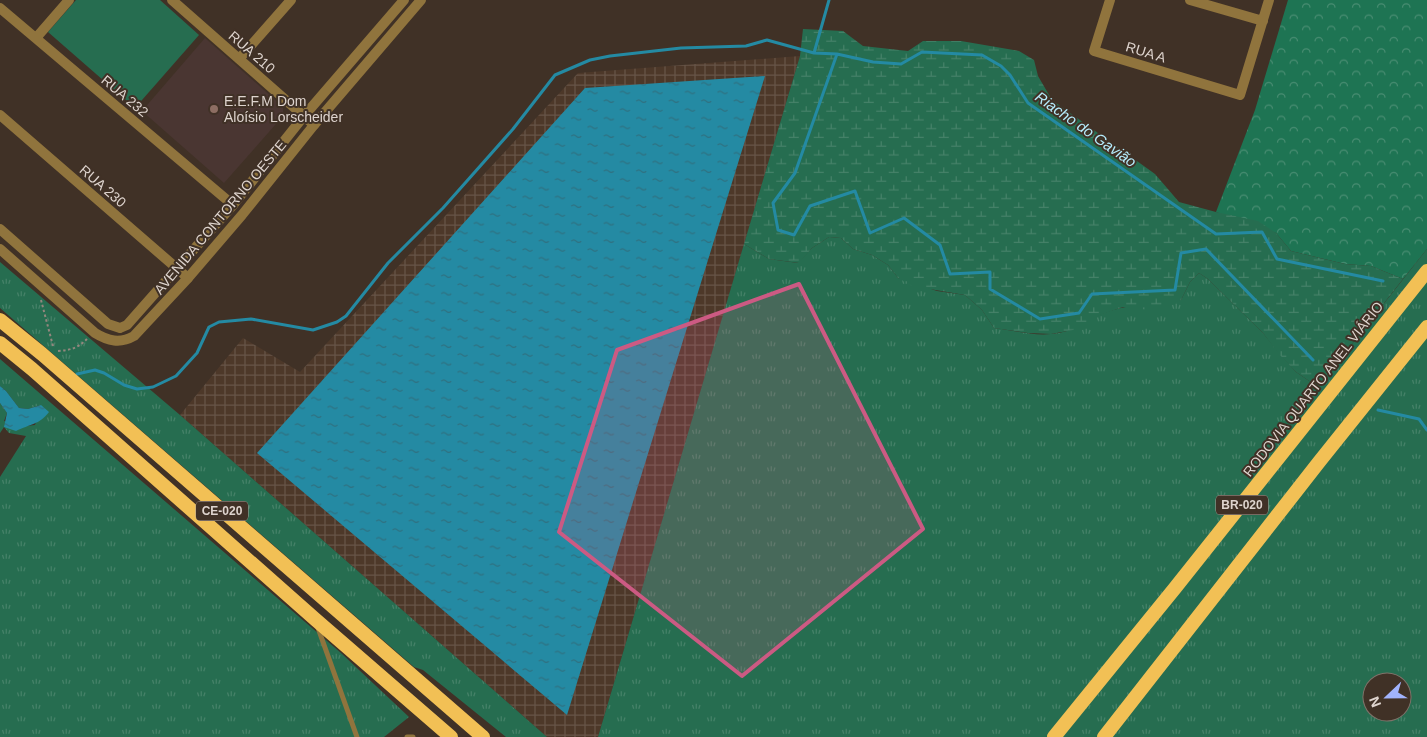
<svg xmlns="http://www.w3.org/2000/svg" width="1427" height="737" font-family="Helvetica,sans-serif">
<style>
.industrial{fill:url(#industrial-grid)}
.education{fill:#4a3632}
.grass{fill:url(#grass-tufts);fill-rule:evenodd}
.forest{fill:url(#forest-crowns)}
.wetland{fill:url(#wetland-marsh)}
.garden{fill:#266d50}
.water{fill:url(#water-ripples)}
.lines{fill:none;stroke-linecap:round;stroke-linejoin:round}
.stream{stroke:#248aa3;stroke-width:3}
.path{stroke:#93877e;stroke-width:2;stroke-dasharray:2.5 2.5;stroke-linecap:butt}
.service{stroke:#90743d;stroke-width:5}
.minor{stroke:#90743d;stroke-width:10}
.tertiary{stroke:#90743d;stroke-width:10}
.trunk{stroke:#f2c055;stroke-width:14}
.marked{fill:#cc5a83;fill-opacity:0.2;stroke:#cc5a83;stroke-width:4;stroke-linejoin:round}
.education-dot{fill:#8d6e63;stroke:#403126;stroke-width:2}
.labels{text-anchor:middle;dominant-baseline:central;stroke-width:4;stroke-linejoin:round;paint-order:stroke}
.shield{fill:#403126;stroke:#afa39c;stroke-width:1}
.shield-label{font-size:12px;font-weight:bold;fill:#ded4ce}
.street-label{font-size:14px;fill:#ded4ce;stroke:#403126}
.poi-label{font-size:14px;fill:#ded4ce;stroke:#403126;text-anchor:start}
.water-label{font-size:15px;font-style:italic;fill:#b5ecfc;stroke:#403126}
</style>
<defs>
<pattern id="industrial-grid" width="8" height="8" patternUnits="userSpaceOnUse" patternTransform="scale(1.25)"><rect width="8" height="8" fill="#4d3829"/><path d="M0 4h8M4 0v8" fill="none" stroke="#665447"/></pattern>
<pattern id="grass-tufts" width="24" height="20" patternUnits="userSpaceOnUse" patternTransform="scale(1.25)"><rect width="24" height="20" fill="#266d50"/><path d="M3 7l-1-3M5 7V3M7 7l1-3M15 17l-1-3M17 17v-4M19 17l1-3" fill="none" stroke="#458168"/></pattern>
<pattern id="forest-crowns" width="20" height="18" patternUnits="userSpaceOnUse" patternTransform="scale(1.25)"><rect width="20" height="18" fill="#1e7453"/><path d="M2 6a3 3 0 1 1 6 0M12 15a3 3 0 1 1 6 0" fill="none" stroke="#498d72"/></pattern>
<pattern id="wetland-marsh" width="20" height="14" patternUnits="userSpaceOnUse" patternTransform="scale(1.25)"><rect width="20" height="14" fill="#266d50"/><path d="M1 5h8M5 5V1M11 12h8M15 12V8" fill="none" stroke="#458168"/></pattern>
<pattern id="water-ripples" width="26" height="14" patternUnits="userSpaceOnUse" patternTransform="scale(1.25)"><rect width="26" height="14" fill="#248aa3"/><path d="M2 4q2-2 4 0t4 0M15 11q2-2 4 0t4 0" fill="none" stroke="#2f7080"/></pattern>
</defs>
<rect width="100%" height="100%" fill="#403126"/>
<path class="industrial" d="M800 56 598 737H547L180 415 243 338 300 372 578 73Z"/>
<path class="education" d="M205 38 283 107V116L224 183 142 111Z"/>
<path class="grass" d="M829 237 841 238 853 249 872 255 888 265 898 278 937 291 965 295 982 310 994 328C1012 330 1033 336 1051 334 1075 332 1082 322 1101 314 1127 304 1155 303 1181 300L1190 282 1199 273 1208 279 1263 333 1279 353 1296 372 1318 387 1427 249V737H598L744 244 769 259 798 263 812 248ZM1372 682H1402V712H1372Z
M0 262 180 415 547 737H506L423 670 414 667 0 308Z
M0 359 341 653 409 717 384 737H0V477L26 436 9 433 4 427 0 433V403L7 413 4 421 26 426 35 425 41 405 28 409 19 408 6 391 0 386Z"/>
<path class="forest" d="M1288 0H1427V249L1403 279 1371 266 1345 264 1291 251 1276 233 1216 212 1255 110Z"/>
<path class="wetland" d="M803 29 843 31 863 46 908 51 923 41H961L1019 51 1034 60 1038 76 1052 100 1155 174 1179 202 1216 212 1258 221 1276 233 1291 251 1345 264 1371 266 1403 279 1318 387 1296 372 1278 353 1263 333 1208 279 1199 273 1190 282 1181 300 1160 311 1123 307 1100 315 1073 330 1051 334 1028 333 994 328 982 310 965 295 912 286 898 278 888 265 872 255 853 249 841 238 829 237 812 248 799 263 769 259 744 244 800 56Z"/>
<path class="garden" d="M76 0H160L199 35 135 108 48 32Z"/>
<path class="water" d="M765 76 567 715 257 453 585 88Z
M0 386 6 391 19 408 28 409 41 405 49 412C39 425 30 424 16 431L4 427 7 413 0 403Z"/>
<g class="lines">
<path class="stream" d="M814 53 829 0
M837 54 795 173 773 203 778 230 794 235 810 206 855 191 870 233 904 218 940 245 950 274 990 272V289L1040 319 1079 313 1092 294 1175 290 1181 253 1206 249 1313 360
M77 374 95 370 104 373 124 385 137 389 153 387 176 376 197 353 209 327 219 322 251 319 313 330 337 322 346 316 388 263 443 208 513 129 555 75 590 60 610 56 681 48 746 46 767 40 814 53 837 54 873 62 901 64 922 52 982 55 1001 66 1010 75 1028 103 1216 234 1262 232 1277 259 1383 281
M1378 410 1419 419 1427 430"/>
<path class="path" d="M41 300 53 346
M58 351C71 350 78 348 87 339"/>
<path class="service" d="M318 628 357 737
M407 737H413"/>
<path class="minor" d="M172 0 314 125
M1110 0 1094 51 1240 95 1269 0
M1190 0 1263 21
M0 8 233 205
M36 38 69 0
M239 59 291 0
M0 115 188 278"/>
<path class="tertiary" d="M0 229 108 324 120 328
M0 249 95 333C108 341 120 344 134 336L188 278 242 215 314 125 421 0
M120 328 127 325 233 205 304 116 404 0"/>
<path class="trunk" d="M0 320 42 354 483 737
M0 343 32 369 316 620 451 737
M1054 737 1175 588 1427 271
M1104 737 1319 462 1427 327"/>
</g>
<path class="marked" d="M799 284 923 529 742 676 559 532 617 350Z"/>
<circle class="education-dot" cx="214" cy="109" r="5"/>
<g class="labels">
<g class="shield">
<rect x="1216" y="495.5" width="52" height="19" rx="4"/>
<rect x="196" y="501.5" width="52" height="19" rx="4"/>
</g>
<g class="shield-label">
<text x="1242" y="505">BR-020</text>
<text x="222" y="511">CE-020</text>
</g>
<g class="street-label">
<text transform="translate(252 52) rotate(41)">RUA 210</text>
<text transform="translate(1146 52) rotate(17)">RUA A</text>
<text transform="translate(125 96) rotate(40)">RUA 232</text>
<text transform="translate(103 186) rotate(41)">RUA 230</text>
<text transform="translate(220 217) rotate(-50)">AVENIDA CONTORNO OESTE</text>
<text transform="translate(1313 389) rotate(-52)">RODOVIA QUARTO ANEL VIÁRIO</text>
</g>
<g class="poi-label">
<text x="224" y="101">E.E.F.M Dom<tspan x="224" dy="16">Aloísio Lorscheider</tspan></text>
</g>
<g class="water-label">
<text transform="translate(1086 129) rotate(35)">Riacho do Gavião</text>
</g>
</g>
<g transform="translate(1387 697) rotate(248)"><circle r="24" fill="#403126" stroke="#7f7269"/>
<path d="M0-4L9 19L0 12L-9 19Z" fill="#a1b3fd"/>
<text y="-8" font-size="14" font-weight="bold" text-anchor="middle" fill="#ded4ce">N</text>
</g>
</svg>
